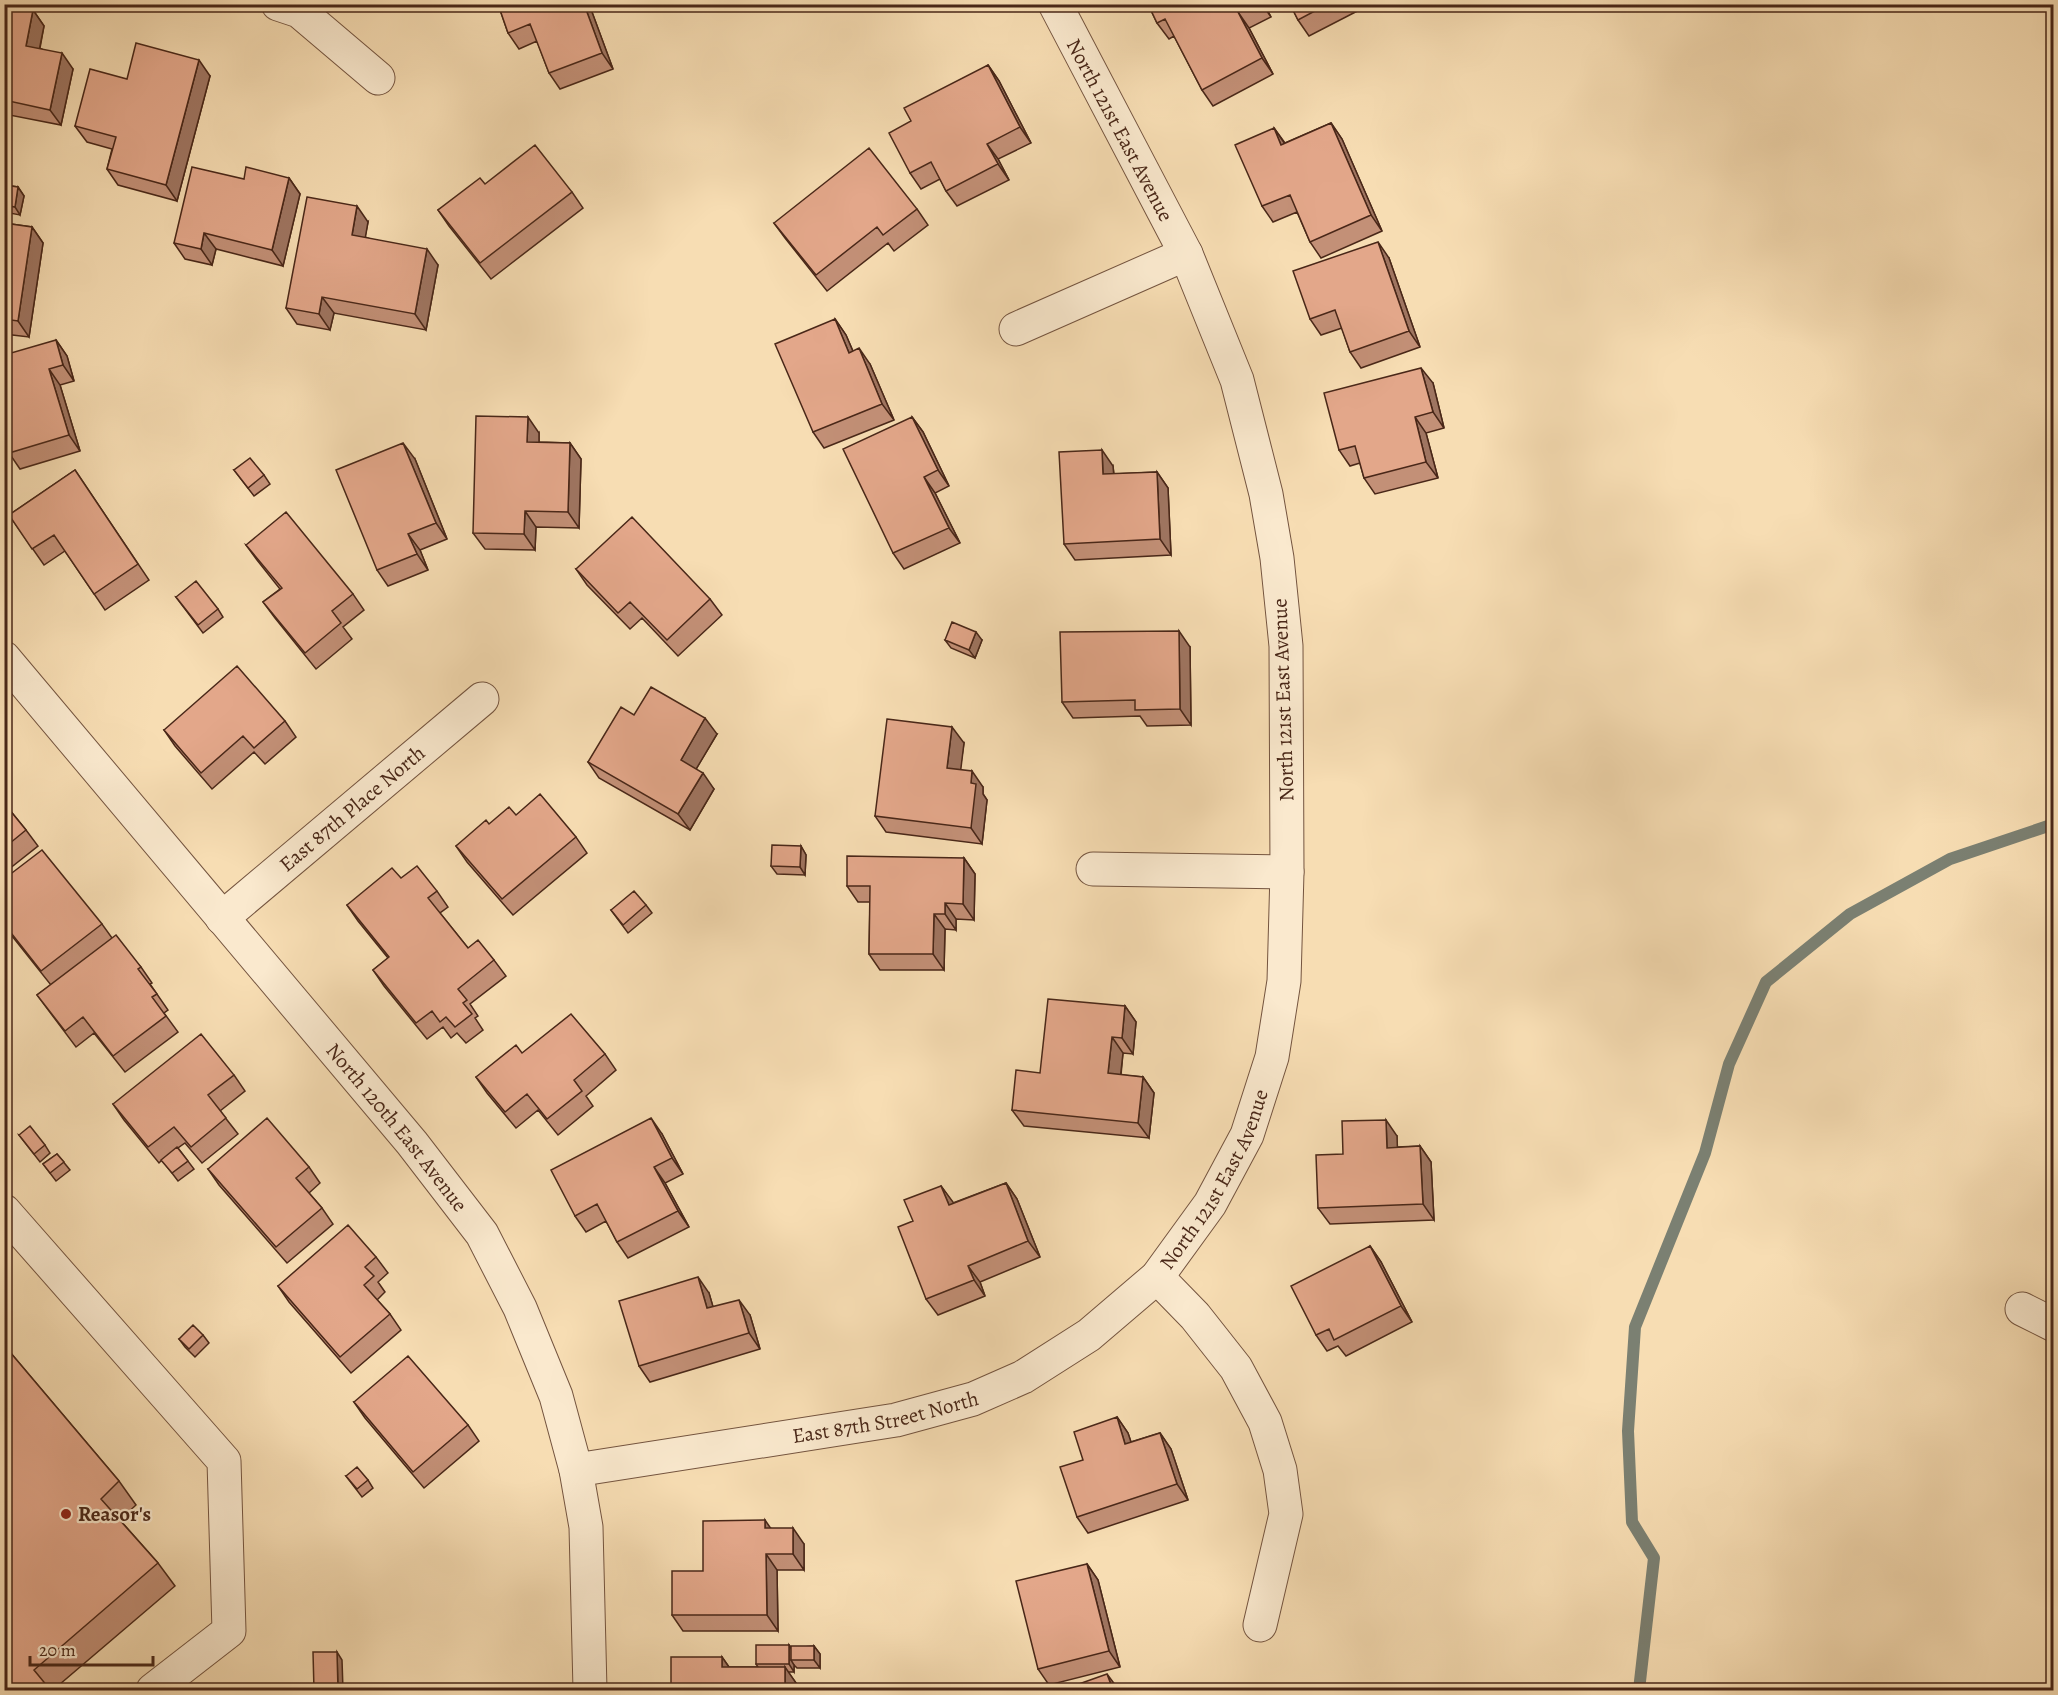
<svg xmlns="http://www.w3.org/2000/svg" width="2058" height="1695" font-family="Alegreya,serif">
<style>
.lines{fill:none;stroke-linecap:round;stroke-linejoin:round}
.stream{stroke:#7b8072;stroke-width:12}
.minor-casing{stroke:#74543f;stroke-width:35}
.minor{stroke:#fae9ce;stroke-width:33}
.wall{fill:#c39077;stroke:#492718;stroke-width:1.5}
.shaded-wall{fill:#9f7561;stroke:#492718;stroke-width:1.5}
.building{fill:#e3a78a;stroke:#492718;stroke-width:1.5}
.poi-dot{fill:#8f2418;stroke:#fae9ce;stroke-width:2}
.labels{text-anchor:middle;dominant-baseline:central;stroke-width:4.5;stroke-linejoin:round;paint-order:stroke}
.street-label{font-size:21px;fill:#492718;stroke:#fae9ce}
.poi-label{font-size:21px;font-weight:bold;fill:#492718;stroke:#fae9ce;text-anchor:start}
</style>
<rect width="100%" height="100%" fill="#f7ddb3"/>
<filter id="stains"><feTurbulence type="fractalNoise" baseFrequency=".00333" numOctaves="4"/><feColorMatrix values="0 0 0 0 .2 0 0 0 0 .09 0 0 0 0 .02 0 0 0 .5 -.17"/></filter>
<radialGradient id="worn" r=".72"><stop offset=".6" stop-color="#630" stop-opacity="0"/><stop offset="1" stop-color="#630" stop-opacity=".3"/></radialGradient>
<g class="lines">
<path class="stream" d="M1639 1690 1654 1558 1632 1522 1628 1431 1635 1327 1705 1153 1729 1064 1766 982 1850 914 1950 859 2054 824"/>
<defs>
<g id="minor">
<path d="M278 4 299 11 378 78"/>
<path d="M1016 329 1186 254"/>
<path id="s1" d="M4 658 412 1143 482 1234 520 1308 556 1396 576 1470 586 1527 590 1690"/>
<path d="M1093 869 1287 872"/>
<path id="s2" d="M222 918 482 699"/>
<path d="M4 1211 224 1461 229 1631 153 1690"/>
<path d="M1157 1277 1195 1316 1236 1368 1265 1422 1280 1470 1286 1514 1260 1625"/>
<path d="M2022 1309 2054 1325"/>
<path id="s3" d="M576 1470 896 1420 973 1399 1023 1377 1089 1335 1157 1277 1210 1204 1247 1135 1272 1057 1284 981 1287 872 1286 646 1277 558 1266 494 1237 380 1186 254 1055 4"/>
</g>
</defs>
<use href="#minor" class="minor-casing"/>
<use href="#minor" class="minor"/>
</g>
<path class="wall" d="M4 4 33 10 44 26 40 48 73 69 61 125 4 114Z
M498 4H589L613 69 560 89 549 73 537 41 519 49 508 33Z
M1148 4H1264L1271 17 1249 28 1273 74 1213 106 1202 90 1174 36 1169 39 1157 23Z
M1290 4H1371L1309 36 1298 20Z
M988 65 999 81 1031 143 998 159 1009 180 957 206 946 191 940 179 921 189 910 173 911 121Z
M210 76 177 201 118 185 107 169 112 149 87 142 75 126 127 79Z
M1331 123 1342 139 1382 231 1321 258 1310 242 1297 212 1273 222 1262 206 1274 128 1285 143Z
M289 178 300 194 283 266 216 249 212 265 185 259 174 243 244 179Z
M485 184 572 192 583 208 491 279 449 226 438 210Z
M4 185 18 187 24 196 20 215 4 212Z
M917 209 928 225 894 251 888 243 827 291 785 238 774 223Z
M368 222 365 237 438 265 426 330 334 313 330 330 297 324 286 308Z
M4 223 32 227 43 243 29 337 4 334Z
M1389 258 1420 347 1361 368 1350 352 1342 328 1321 335 1310 319Z
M835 319 846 335 853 351 870 364 894 420 824 448 813 432Z
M56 340 67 356 74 381 60 385 80 451 20 469 9 453Z
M1433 383 1444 428 1426 433 1438 478 1375 494 1364 478 1360 463 1350 466 1339 450Z
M912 417 923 432 949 486 935 493 960 543 904 569 893 553Z
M539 433V442L570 443 581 459 579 528 536 527 535 550 485 549 473 533Z
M415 459 447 539 420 550 428 570 388 586 377 570Z
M1113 466 1114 474 1157 472 1168 488 1171 555 1075 560 1064 544Z
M75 470 149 580 105 610 65 551 44 565 9 515Z
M234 470 264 475 270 484 254 496Z
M246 545 353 594 364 610 343 627 352 639 316 669 275 618 263 602 280 589 257 560Z
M576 569 710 599 722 615 678 656 642 618 630 629 587 585Z
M176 597 218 609 223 617 203 633Z
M945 640H982L975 658 951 648Z
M1190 647 1191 725 1147 726 1140 716 1073 718 1062 702Z
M285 721 296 737 265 764 254 752 212 789 175 746 164 730Z
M717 734 696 769 714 789 690 830 599 778 588 762Z
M964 743 960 770 983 787V794L987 800 982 844 886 832 875 816Z
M4 803 26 830 38 846 4 873Z
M516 815 576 837 587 853 513 915 467 862 456 846 489 824Z
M801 846 806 855 805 875 777 874 771 866Z
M964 858 975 874 974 920 956 919V930L945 929 944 970H880L869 954 870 902H858L847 886Z
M401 878 437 891 448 907 440 913 468 948 494 960 506 976 470 1004 478 1016 475 1018 483 1030 466 1043 457 1033 451 1038 443 1027 427 1039 384 986 373 970 388 958 358 921 347 905Z
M4 879 102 924 112 938 141 967 152 983 150 984 168 1010 164 1013 178 1032 125 1072 94 1033 76 1047 37 995 51 985 4 926Z
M646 905 652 913 628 933 611 910Z
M1125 1006 1136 1022 1133 1054 1123 1053 1121 1075 1143 1077 1154 1093 1149 1138 1024 1126 1012 1110 1040 1073Z
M522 1053 605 1054 616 1070 586 1096 593 1106 558 1135 538 1110 516 1128 487 1093 476 1077Z
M234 1075 245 1091 220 1111 238 1134 202 1163 185 1143 178 1148 194 1169 178 1181 162 1160 159 1163 124 1120 113 1104Z
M662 1134 683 1174 665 1183 689 1227 628 1258 617 1242 606 1221 586 1232 575 1216Z
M19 1135 45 1145 50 1153 40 1162Z
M1397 1136V1147L1420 1146 1431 1162 1434 1220 1330 1224 1318 1208 1343 1154Z
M57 1154 70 1170 56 1181 43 1164Z
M309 1167 320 1183 309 1193 322 1208 333 1224 287 1263 219 1185 208 1169Z
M1006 1183 1017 1199 1040 1257 980 1282 985 1296 938 1315 926 1299 913 1221 941 1186 953 1203Z
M1370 1246 1381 1262 1412 1322 1346 1356 1338 1346 1327 1351 1316 1335Z
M376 1257 388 1273 378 1282 385 1292 377 1300 390 1314 401 1330 351 1373 289 1302 278 1286Z
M709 1293 713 1307 750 1315 760 1349 650 1382 639 1366Z
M203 1335 209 1343 195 1357 185 1347 179 1339Z
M4 1345 119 1481 136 1505 120 1520 158 1563 175 1586 53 1690H4Z
M354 1402 468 1425 479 1441 424 1488 365 1418Z
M1117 1417 1128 1433 1131 1442 1160 1433 1171 1449 1188 1500 1088 1533 1077 1517 1083 1460Z
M346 1476 368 1480 373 1488 362 1497Z
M770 1528 804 1544V1570H777L778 1631H683L672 1615 703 1571Z
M1087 1564 1098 1580 1120 1667 1049 1685 1038 1669Z
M789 1645 791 1648 814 1646 820 1654V1668H797L794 1665V1672H788L796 1683V1690H671L722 1657 729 1667H758L756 1664Z"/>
<path class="shaded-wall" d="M584 4H589L613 69 602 53Z
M1262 4H1264L1271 17Z
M33 10 44 26 37 61 26 46Z
M1238 12 1249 28 1273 74 1262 58Z
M62 53 73 69 61 125 50 110Z
M199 60 210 76 177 201 166 185Z
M988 65 999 81 1031 143 1020 127Z
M1331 123 1342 139 1382 231 1371 215Z
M1274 128 1285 144 1281 145Z
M987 144 998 159 1009 180 998 164Z
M289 178 300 194 283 266 272 250Z
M18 187 24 196 20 215 15 207Z
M357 206 368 222 363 251 352 235Z
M32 227 43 243 29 337 18 321Z
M204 233 216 249 212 265 201 249Z
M1378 242 1389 258 1420 347 1409 331Z
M427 249 438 265 426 330 415 314Z
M322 297 334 313 330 330 319 314Z
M835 319 846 335 860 368 849 353Z
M56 340 67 356 74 381 63 365Z
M859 348 870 364 894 420 882 404Z
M1421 368 1433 383 1444 428 1433 412Z
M49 369 60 385 80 451 69 435Z
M528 417 539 433V458L527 442Z
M912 417 923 432 949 486 938 470Z
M1415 417 1426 433 1438 478 1426 462Z
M403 443 415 459 447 539 436 523Z
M570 443 581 459 579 528 568 512Z
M1102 450 1113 466 1115 490 1103 474Z
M1157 472 1168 488 1171 555 1160 539Z
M924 477 935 493 960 543 949 528Z
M525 511 536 527 535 550 524 534Z
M408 534 420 550 428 570 417 554Z
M1179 631 1190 647 1191 725 1180 709Z
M976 632 982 640 975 658 969 650Z
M705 718 717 734 692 776 681 760Z
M952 727 964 743 959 784 947 768Z
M972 771 983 787V794L987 800 982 844 971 828V783Z
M703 773 714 789 690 830 678 814Z
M801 846 806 855 805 875 800 867Z
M964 858 975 874 974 920 963 904Z
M945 903 956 919V930L945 914Z
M934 914 945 929 944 970 933 954Z
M1125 1006 1136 1022 1133 1054 1122 1038Z
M1112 1037 1123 1053 1119 1089 1108 1073Z
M1143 1077 1154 1093 1149 1138 1138 1123Z
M651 1118 662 1134 683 1174 672 1158Z
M1386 1120 1397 1136 1398 1164 1387 1148Z
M1420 1146 1431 1162 1434 1220 1423 1204Z
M654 1167 665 1183 689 1227 678 1211Z
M1006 1183 1017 1199 1040 1257 1028 1241Z
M941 1186 953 1202 960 1221 949 1205Z
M1370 1246 1381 1262 1412 1322 1401 1306Z
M968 1266 980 1282 985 1296 974 1280Z
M698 1277 709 1293 718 1324 707 1308Z
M739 1300 750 1315 760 1349 749 1333Z
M1117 1417 1128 1433 1137 1460 1125 1444Z
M1160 1433 1171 1449 1188 1500 1177 1484Z
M765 1520 776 1536 765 1528Z
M793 1528 804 1544V1570L793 1554Z
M766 1554 777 1570 778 1631 767 1615Z
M1087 1564 1098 1580 1120 1667 1109 1651Z
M789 1645 794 1653 791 1660 794 1665V1672L789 1664Z
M814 1646 820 1654V1668L814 1660Z
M337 1652 342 1660 343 1690H338Z
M722 1657 733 1673 722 1667Z
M785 1667 796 1683V1690H785Z
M1107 1674 1119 1690H1113Z"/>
<path class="building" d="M4 4 33 10 26 46 62 53 50 110 4 100Z
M498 4H584L602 53 549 73 530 24 508 33Z
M1148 4H1253L1238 12 1262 58 1202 90 1165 19 1157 23Z
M1290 4H1328L1298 20Z
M136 43 199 60 166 185 107 169 116 137 75 126 90 69 127 79Z
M988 65 1020 127 987 144 998 164 946 191 931 162 910 173 889 133 911 121 904 108Z
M1331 123 1371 215 1310 242 1290 195 1262 206 1235 145 1274 128 1281 145Z
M535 145 572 192 480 263 438 210 480 178 485 184Z
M869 148 917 209 883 235 877 227 816 275 774 223Z
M192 167 244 179 246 167 289 178 272 250 204 233 201 249 174 243Z
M4 185 18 187 15 207 4 205Z
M307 197 357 206 352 235 427 249 415 314 322 297 319 314 286 308Z
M4 223 32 227 18 321 4 319Z
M1378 242 1409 331 1350 352 1335 310 1310 319 1293 271Z
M835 319 849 353 859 348 882 404 813 432 775 344Z
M56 340 63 365 49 369 69 435 9 453 4 440V355Z
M1421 368 1433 412 1415 417 1426 462 1364 478 1355 446 1339 450 1324 393Z
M476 416 528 417 527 442 570 443 568 512 525 511 524 534 473 533Z
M912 417 938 470 924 477 949 528 893 553 843 449Z
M403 443 436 523 408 534 417 554 377 570 336 470Z
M1102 450 1103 474 1157 472 1160 539 1064 544 1059 452Z
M250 458 264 475 248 488 234 470Z
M75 470 138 564 94 594 54 535 32 549 9 515Z
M286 512 353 594 332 611 341 623 305 653 263 602 282 588 246 545Z
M632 517 710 599 667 640 630 602 618 613 576 569Z
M196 581 218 609 198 625 176 597Z
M952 622 976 632 969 650 945 640Z
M1179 631 1180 709 1135 710V700L1062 702 1060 632Z
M237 666 285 721 254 748 243 736 201 773 164 730Z
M651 687 705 718 681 760 703 773 678 814 588 762 621 707 634 715Z
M887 719 952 727 947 768 972 771 971 783 976 784 971 828 875 816Z
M540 794 576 837 502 899 456 846 486 820 489 824 509 807 516 815Z
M4 803 26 830 4 848Z
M772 845 801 846 800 867 771 866Z
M42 850 102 924 41 971 4 924V879Z
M847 856 964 858 963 904 945 903V914H934L933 954H869L870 886H847Z
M417 866 437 891 428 898 468 948 478 940 494 960 458 989 467 1000 463 1003 472 1014 455 1027 446 1017 440 1022 432 1011 416 1023 373 970 389 957 347 905 392 868 401 878Z
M634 891 646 905 623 925 611 910Z
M116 935 141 967 138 969 157 994 152 997 166 1016 113 1056 83 1017 65 1031 37 995Z
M1048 999 1125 1006 1122 1038 1112 1037 1108 1073 1143 1077 1138 1123 1012 1110 1016 1070 1040 1073Z
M571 1014 605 1054 574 1080 582 1091 547 1119 527 1094 505 1112 476 1077 516 1045 522 1053Z
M201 1034 234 1075 208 1095 226 1118 191 1147 174 1127 148 1147 113 1104Z
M267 1118 309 1167 296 1178 322 1208 276 1247 208 1169Z
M651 1118 672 1158 654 1167 678 1211 617 1242 597 1204 575 1216 551 1170Z
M1386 1120 1387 1148 1420 1146 1423 1204 1318 1208 1316 1155 1343 1154 1342 1121Z
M30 1126 45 1145 34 1154 19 1135Z
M177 1147 188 1161 172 1173 161 1160Z
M57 1154 64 1162 50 1173 43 1164Z
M1006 1183 1028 1241 968 1266 974 1280 926 1299 898 1227 913 1221 904 1200 941 1186 949 1205Z
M348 1225 376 1257 365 1267 374 1276 364 1285 390 1314 340 1357 278 1286Z
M1370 1246 1401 1306 1334 1340 1329 1329 1316 1335 1291 1286Z
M698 1277 707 1308 739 1300 749 1333 639 1366 619 1301Z
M193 1325 203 1335 189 1349 179 1339Z
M4 1345 119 1481 101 1499 158 1563 34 1670 48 1687 43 1690H4Z
M408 1356 468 1425 413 1472 354 1402Z
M1117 1417 1125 1444 1160 1433 1177 1484 1077 1517 1060 1467 1083 1460 1074 1432Z
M357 1467 368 1480 357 1489 346 1476Z
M765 1520V1528H793V1554H766L767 1615H672V1571H703V1521Z
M1087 1564 1109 1651 1038 1669 1016 1581Z
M756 1645H789V1664H756Z
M791 1646H814V1660H791Z
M313 1652H337L338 1690H314Z
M671 1657H722V1667H785V1690H671Z
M1107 1674 1113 1690H1062Z"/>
<circle class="poi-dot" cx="66" cy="1514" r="6"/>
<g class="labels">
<g class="street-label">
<text transform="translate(1120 130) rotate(62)">North 121st East Avenue</text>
<text transform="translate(1283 700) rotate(-92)">North 121st East Avenue</text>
<text stroke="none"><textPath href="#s2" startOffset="170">East 87th Place North</textPath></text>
<text stroke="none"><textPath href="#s1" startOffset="612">North 120th East Avenue</textPath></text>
<text stroke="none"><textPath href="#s3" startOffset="740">North 121st East Avenue</textPath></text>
<text stroke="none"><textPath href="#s3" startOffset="314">East 87th Street North</textPath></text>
</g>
<g class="poi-label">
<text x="78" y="1514">Reasor's</text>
</g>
</g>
<rect width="2058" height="1695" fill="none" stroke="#f7ddb3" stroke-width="24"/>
<rect x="6" y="6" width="2046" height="1683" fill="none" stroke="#492718" stroke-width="3"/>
<rect x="12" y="12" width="2034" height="1671" fill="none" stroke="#492718" stroke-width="1.5"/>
<path d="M30 1656v9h123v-9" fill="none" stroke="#492718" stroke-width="3"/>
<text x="39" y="1656" font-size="18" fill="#492718" stroke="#fae9ce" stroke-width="4.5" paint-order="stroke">20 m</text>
<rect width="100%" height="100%" filter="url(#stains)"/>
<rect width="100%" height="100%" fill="url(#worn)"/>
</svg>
